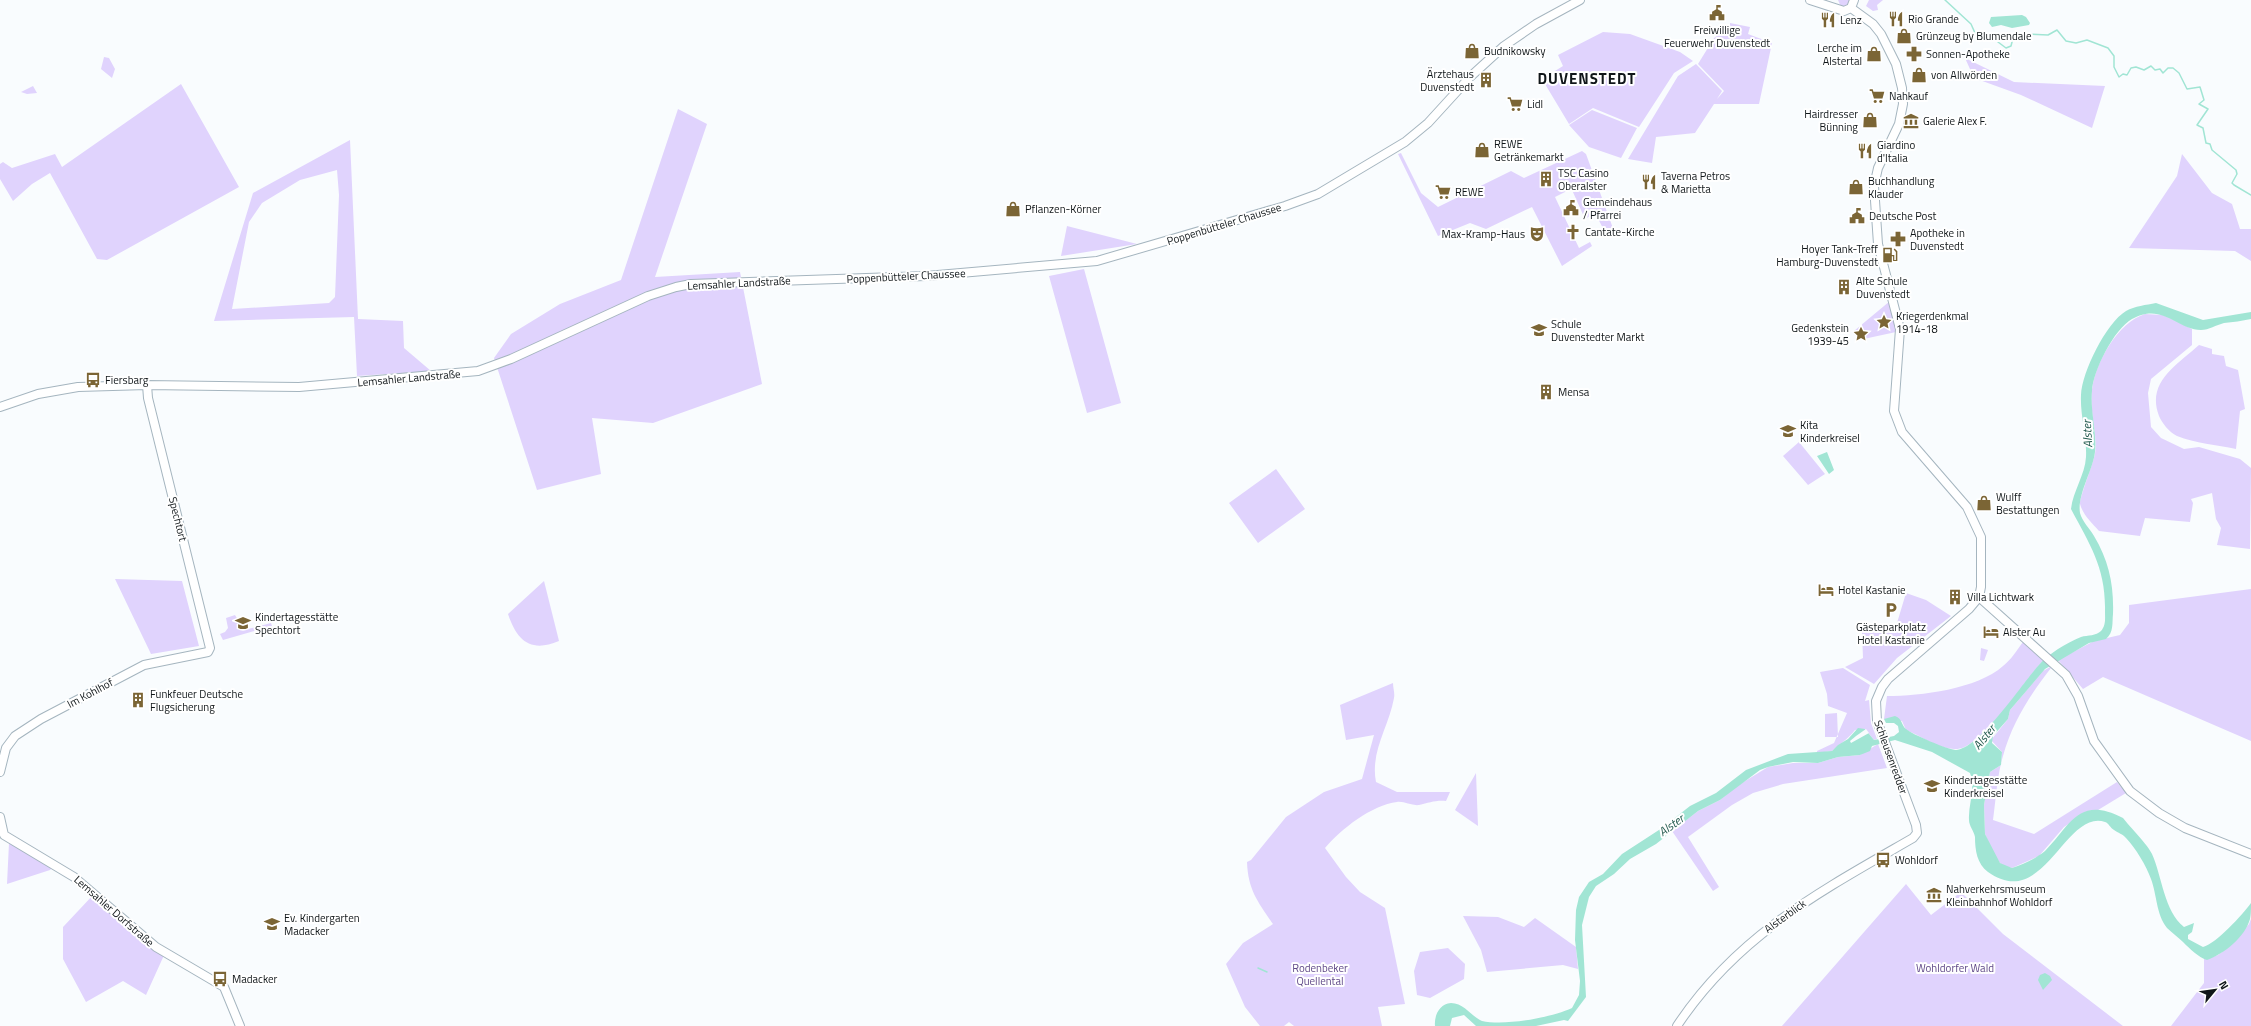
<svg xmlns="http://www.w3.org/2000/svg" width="2251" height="1026" font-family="'Titillium Web',sans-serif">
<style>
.green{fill:#e0d3fd;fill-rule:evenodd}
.water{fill:#a1e5d4}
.pier{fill:#f9fcfe}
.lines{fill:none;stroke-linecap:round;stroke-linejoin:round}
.stream{stroke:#a1e5d4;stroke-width:1.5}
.secondary-casing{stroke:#a5b5bf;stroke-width:10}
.secondary{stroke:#fff;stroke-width:8}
.labels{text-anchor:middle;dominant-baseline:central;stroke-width:4;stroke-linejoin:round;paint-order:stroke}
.poi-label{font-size:11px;fill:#101619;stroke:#fff;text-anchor:start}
.street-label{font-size:11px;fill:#101619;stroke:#fff}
.park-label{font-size:11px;fill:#604988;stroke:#fff}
.water-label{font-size:12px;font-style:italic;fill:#245b4f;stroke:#fff}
.district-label{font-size:15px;font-weight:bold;letter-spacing:1px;fill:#101619;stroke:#fff}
</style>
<rect width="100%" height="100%" fill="#f9fcfe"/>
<path class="green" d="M1838 0H1849L1850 2 1846 7H1841Z
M1869 0H1883L1877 5 1878 10 1873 11 1866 6Z
M1730 23 1750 27 1748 34 1772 43 1759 104H1714L1695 133 1656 137 1652 163 1628 159 1678 76 1696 64 1722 91 1717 99 1724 91 1698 64 1714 38 1730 27Z
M1603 32 1630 34 1680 52 1693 61 1674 73 1639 127 1593 108 1569 124 1542 79 1563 66 1558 55Z
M104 57 109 58 115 69 112 78 101 69Z
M1965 58 2014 82 2105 86 2092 128 2021 95 1974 78Z
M181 84 239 187 107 260 97 259 50 173 32 184 13 201 0 179V164L3 162 12 168 55 154 62 167Z
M33 86 37 93 27 94 21 92Z
M678 109 707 124 655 277 740 272 762 384 653 423 592 418 601 474 537 490 494 358 511 334 560 304 621 280Z
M1592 110 1637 128 1621 158 1589 147 1569 125Z
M350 140 358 319 403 321 404 348 431 371 357 376 354 317 214 321 253 193ZM337 170 339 195 335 297 329 303 232 309 249 222 262 203 300 180Z
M1582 151 1586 154 1614 231 1607 236 1595 213 1585 219 1572 190 1569 188 1567 191 1555 197 1579 248 1590 242 1592 246 1562 266 1532 207 1486 229 1470 223 1438 236 1398 154 1401 153 1421 193 1438 207 1511 171 1524 178Z
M2182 154 2212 193 2232 204 2240 229H2251V261L2235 251 2129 248 2177 176Z
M1067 226 1137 244 1061 256Z
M1084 269 1121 403 1087 413 1049 276Z
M1890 301 1896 332 1859 340 1854 331Z
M2145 314 2163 315 2192 329V345L2151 379 2148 393 2151 427 2161 438 2184 449 2199 447 2240 459 2251 468 2250 549 2217 545 2221 528 2216 519 2212 493 2191 499 2193 503 2190 522 2145 518 2140 536 2099 531C2092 523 2083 515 2080 504 2079 499 2093 464 2095 454 2098 434 2089 411 2092 390 2095 363 2118 322 2145 314Z
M2199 345 2212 349V354L2224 356 2226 366 2238 370 2245 409 2240 411 2236 449C2217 445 2195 443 2177 436 2169 432 2162 423 2159 416 2146 382 2177 365 2199 345Z
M1799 442 1825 474 1808 485 1783 456Z
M1276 469 1305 509 1258 543 1229 503Z
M115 579 182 581 199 646 151 654Z
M544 581 559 641C531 653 517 641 508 614Z
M2251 589V741L2103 677 2083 689 2058 660 2094 641 2120 635 2129 623V605Z
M1906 593 1926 600 1951 616 1897 658 1874 684 1845 667 1863 658 1862 632 1894 633Z
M235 615 244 630 271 623 272 626 223 640 220 634 225 632 228 628 226 618Z
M2023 642 2043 661C2025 679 1980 752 1954 749 1937 748 1921 736 1906 730L1902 721 1884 719 1887 696C1921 696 1977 689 2003 666 2011 660 2017 650 2023 642Z
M1981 648 1988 650 1984 661 1980 660Z
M2050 667 2051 668C2030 695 2012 723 2003 756 1997 776 1996 799 1993 820L2034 834 2117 782 2126 793 2098 810 2088 811 2064 827 2039 856 2012 868 2004 866 2000 863 1994 855 1985 834 1984 805 1990 772 2001 765 2002 752 1991 740 2008 719 2010 710 2043 671Z
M1843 668 1870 685 1865 701 1869 700 1871 723 1877 739 1874 740 1865 729 1855 730C1848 739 1840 744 1832 751L1817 753V751L1834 743 1847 713 1828 706 1827 694 1820 672Z
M1393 683C1393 688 1395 693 1394 698 1389 727 1370 751 1376 782L1397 792H1450L1446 801C1435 800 1429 803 1419 805 1412 806 1404 801 1397 802 1372 805 1341 829 1325 848L1346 877 1360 892 1385 908 1405 1004 1378 1007 1382 1026H1294L1289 1022 1284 1026H1260L1245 1007 1226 964 1243 943 1273 924C1258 902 1248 890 1247 862L1251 860 1286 817 1324 792 1362 779 1374 735 1346 740 1340 705Z
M1837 713 1838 737H1825V714Z
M1878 744 1887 768 1783 784 1753 793 1732 805 1688 837 1719 887 1713 891 1672 831 1698 811 1720 800 1737 786 1768 767 1793 763H1818L1838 757 1860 755Z
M1476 773 1478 826 1455 810Z
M9 843 54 866 50 870 7 884Z
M1906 884 1931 915 1961 892 2003 934 2123 1026H1782Z
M94 894 165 953 146 995 123 981 86 1002 63 959V927Z
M1463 916 1498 917 1524 927 1535 918 1576 947 1578 969 1563 965 1487 972 1481 950Z
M2251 919V1026H2171L2204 983V958L2207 959 2218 955 2230 946 2249 924Z
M1448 948 1465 964 1464 979 1430 998 1417 995 1414 971 1420 952Z"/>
<path class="water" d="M2022 15 2026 17 2030 23 2029 25 2012 28 2001 25 1992 27 1989 23 1991 17Z
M2156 303 2203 320 2251 312V319C2242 321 2233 322 2224 323 2216 325 2209 330 2201 330 2176 329 2162 302 2132 319 2114 329 2093 371 2092 391 2090 411 2097 432 2095 452 2093 470 2077 495 2080 513 2082 521 2090 529 2094 536 2109 561 2114 585 2113 614 2112 623 2114 632 2106 639L2089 643 2045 669 2010 710 2008 719 1993 736 1992 743 2002 752 2001 765 1990 772 1984 805 1985 834 2000 863 2012 868C2024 864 2035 859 2045 851 2071 825 2078 795 2123 818 2130 827 2148 845 2152 854 2162 876 2164 911 2184 927L2194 923 2192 932 2188 935V939L2203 947C2217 943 2242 915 2251 903 2251 908 2251 915 2250 919 2245 937 2224 954 2207 960 2198 957 2190 949 2183 942 2178 937 2172 933 2167 928 2156 914 2157 895 2151 879 2146 865 2136 849 2126 838 2123 834 2118 833 2114 830 2110 828 2109 823 2105 822 2065 809 2044 912 1988 872 1977 864 1975 850 1975 837 1974 831 1969 826 1969 820 1968 804 1976 789 1970 773L1932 752 1895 740 1872 746 1870 751 1860 755 1838 757 1818 763 1793 762 1768 767 1760 770 1720 800 1698 811 1656 844 1630 859 1614 874 1596 886 1589 897 1582 925 1586 997 1568 1021 1564 1020 1536 1026H1476L1464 1015 1452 1018 1450 1026H1435C1434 1016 1439 1004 1451 1003 1464 1003 1471 1016 1482 1021 1505 1026 1550 1018 1572 1008L1579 995 1580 981 1575 940 1576 910 1579 897 1589 882 1603 874 1622 854 1662 828 1690 806 1716 793 1746 770 1788 754 1832 751 1838 745 1848 739 1858 728 1865 729 1874 740 1894 736 1899 732 1898 726 1894 723H1886L1884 719 1895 716C1903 719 1901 725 1906 729 1911 734 1949 750 1956 750 1979 749 2022 684 2038 666 2048 654 2066 643 2081 637 2088 635 2096 636 2101 631 2106 625 2105 619 2105 611 2106 568 2090 545 2071 509 2073 491 2085 475 2086 457 2087 436 2080 416 2081 395 2082 372 2106 323 2126 311 2135 306 2146 305 2156 303Z
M1827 452 1834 470 1829 474 1817 456Z
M2045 973 2050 976 2052 980 2043 990 2038 980 2040 975Z"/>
<path class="pier" d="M1866 729 1869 733 1851 743 1850 741 1856 736Z"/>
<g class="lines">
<path class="stream" d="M1945 0 1971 24 1975 33 1992 34 1998 42 2006 48 2011 46 2013 38 2023 34 2048 35 2057 30 2066 41 2076 43 2087 40 2108 48 2114 56V67L2119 77 2123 74 2127 75 2131 68 2136 67 2144 70 2151 66 2155 70 2160 69 2163 73 2168 68H2173L2179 73 2187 89 2200 87 2204 100 2199 104 2208 109 2197 125 2203 128 2206 143 2210 144 2212 150 2236 170 2237 174 2232 183 2234 185 2251 195
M1258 968 1267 972"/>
<defs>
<path id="secondary" d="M1810 0 1844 11 1851 8 1854 0
M0 407 38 394 78 387 147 385 299 387 478 371 511 359 648 296 676 287 691 284 926 276 1097 261 1285 206 1318 194 1405 142 1428 123 1470 77 1504 46 1536 24 1580 0
M1979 597 2066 675 2078 696 2094 741 2130 791 2159 813 2185 828 2251 854
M0 772 6 748 15 736 41 719 144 665 208 652 210 648 148 398 147 385
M0 817 4 835 74 877 156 947 224 987 240 1026
M1677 1026C1737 935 1821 891 1913 838L1917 833 1916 825 1877 721 1876 701 1882 687 1888 679 1969 609 1979 597 1981 587V537L1967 507 1902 432 1894 411 1900 329 1878 244 1874 186 1878 168 1899 124 1903 104 1902 88 1896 64 1881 34 1873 24 1851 8"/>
</defs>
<use href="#secondary" class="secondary-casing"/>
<use href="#secondary" class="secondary"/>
</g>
<defs>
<symbol id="civic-bare" viewBox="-9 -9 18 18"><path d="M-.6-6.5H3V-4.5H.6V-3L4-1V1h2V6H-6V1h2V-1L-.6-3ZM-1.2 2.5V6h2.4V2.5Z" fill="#7b6535" stroke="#fff" stroke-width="2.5" paint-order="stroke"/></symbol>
<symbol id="restaurant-bare" viewBox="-9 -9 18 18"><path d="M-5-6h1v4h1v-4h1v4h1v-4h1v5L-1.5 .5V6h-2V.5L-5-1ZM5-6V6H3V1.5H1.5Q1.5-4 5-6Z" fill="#7b6535" stroke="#fff" stroke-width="2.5" paint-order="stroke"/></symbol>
<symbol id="shop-bare" viewBox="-9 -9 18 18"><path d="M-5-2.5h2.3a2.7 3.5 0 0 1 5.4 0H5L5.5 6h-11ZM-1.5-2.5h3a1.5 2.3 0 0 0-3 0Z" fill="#7b6535" stroke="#fff" stroke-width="2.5" paint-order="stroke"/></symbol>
<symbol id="pharmacy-bare" viewBox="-9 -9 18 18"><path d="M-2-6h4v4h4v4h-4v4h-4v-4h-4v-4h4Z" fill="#7b6535" stroke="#fff" stroke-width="2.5" paint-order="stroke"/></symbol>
<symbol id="building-bare" viewBox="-9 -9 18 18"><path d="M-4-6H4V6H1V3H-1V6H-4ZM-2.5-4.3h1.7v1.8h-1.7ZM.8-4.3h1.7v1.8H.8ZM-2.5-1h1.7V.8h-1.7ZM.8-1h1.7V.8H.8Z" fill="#7b6535" stroke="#fff" stroke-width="2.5" paint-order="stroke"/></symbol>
<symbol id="supermarket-bare" viewBox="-9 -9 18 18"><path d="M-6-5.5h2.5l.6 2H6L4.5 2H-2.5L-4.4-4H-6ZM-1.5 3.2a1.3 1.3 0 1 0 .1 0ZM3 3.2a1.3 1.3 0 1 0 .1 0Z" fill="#7b6535" stroke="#fff" stroke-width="2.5" paint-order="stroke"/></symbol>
<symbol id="museum-bare" viewBox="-9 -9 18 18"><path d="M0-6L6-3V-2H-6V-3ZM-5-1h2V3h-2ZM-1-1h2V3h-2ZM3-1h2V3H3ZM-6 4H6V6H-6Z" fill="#7b6535" stroke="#fff" stroke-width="2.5" paint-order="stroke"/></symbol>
<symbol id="church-bare" viewBox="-9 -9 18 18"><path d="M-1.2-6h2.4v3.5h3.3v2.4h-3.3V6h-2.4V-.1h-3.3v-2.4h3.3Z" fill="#7b6535" stroke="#fff" stroke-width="2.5" paint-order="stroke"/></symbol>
<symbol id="theatre-bare" viewBox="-9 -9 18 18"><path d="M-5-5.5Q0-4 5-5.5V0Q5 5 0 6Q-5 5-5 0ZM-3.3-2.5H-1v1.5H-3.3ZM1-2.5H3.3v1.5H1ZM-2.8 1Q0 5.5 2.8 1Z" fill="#7b6535" stroke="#fff" stroke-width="2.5" paint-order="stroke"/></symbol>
<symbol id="fuel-bare" viewBox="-9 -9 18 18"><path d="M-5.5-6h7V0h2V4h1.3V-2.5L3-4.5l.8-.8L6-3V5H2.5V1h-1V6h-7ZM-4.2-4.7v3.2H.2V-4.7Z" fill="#7b6535" stroke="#fff" stroke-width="2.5" paint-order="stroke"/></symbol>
<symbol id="sight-bare" viewBox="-9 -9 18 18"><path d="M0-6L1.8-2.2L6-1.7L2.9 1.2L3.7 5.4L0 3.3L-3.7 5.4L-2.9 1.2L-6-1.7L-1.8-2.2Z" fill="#7b6535" stroke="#fff" stroke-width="2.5" paint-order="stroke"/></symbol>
<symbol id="school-bare" viewBox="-9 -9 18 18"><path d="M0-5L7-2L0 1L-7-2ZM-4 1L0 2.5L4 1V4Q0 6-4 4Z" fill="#7b6535" stroke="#fff" stroke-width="2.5" paint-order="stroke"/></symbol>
<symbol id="bus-bare" viewBox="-9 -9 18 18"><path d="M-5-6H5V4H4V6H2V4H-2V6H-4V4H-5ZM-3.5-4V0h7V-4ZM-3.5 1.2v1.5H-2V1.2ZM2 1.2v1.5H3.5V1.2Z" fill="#7b6535" stroke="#fff" stroke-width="2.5" paint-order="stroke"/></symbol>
<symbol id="hotel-bare" viewBox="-9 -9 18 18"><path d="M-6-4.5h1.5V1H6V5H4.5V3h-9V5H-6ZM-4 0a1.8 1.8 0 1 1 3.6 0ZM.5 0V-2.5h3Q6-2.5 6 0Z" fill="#7b6535" stroke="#fff" stroke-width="2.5" paint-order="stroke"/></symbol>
<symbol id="parking-bare" viewBox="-9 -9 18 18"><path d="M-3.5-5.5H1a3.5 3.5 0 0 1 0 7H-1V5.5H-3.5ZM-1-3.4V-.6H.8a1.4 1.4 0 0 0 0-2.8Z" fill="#7b6535" stroke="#fff" stroke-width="2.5" paint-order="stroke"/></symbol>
</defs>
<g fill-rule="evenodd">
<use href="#civic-bare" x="1706" y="2" width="22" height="22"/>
<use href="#restaurant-bare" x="1885" y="8" width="22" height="22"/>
<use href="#restaurant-bare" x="1817" y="9" width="22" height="22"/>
<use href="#shop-bare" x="1893" y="25" width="22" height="22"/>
<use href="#shop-bare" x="1461" y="40" width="22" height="22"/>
<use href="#shop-bare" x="1863" y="43" width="22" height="22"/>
<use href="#pharmacy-bare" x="1903" y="43" width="22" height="22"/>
<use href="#shop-bare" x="1908" y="64" width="22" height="22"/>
<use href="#building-bare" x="1475" y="69" width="22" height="22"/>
<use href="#supermarket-bare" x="1866" y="85" width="22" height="22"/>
<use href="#supermarket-bare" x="1504" y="93" width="22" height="22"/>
<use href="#shop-bare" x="1859" y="109" width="22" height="22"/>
<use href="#museum-bare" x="1900" y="110" width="22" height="22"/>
<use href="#shop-bare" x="1471" y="139" width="22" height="22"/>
<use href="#restaurant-bare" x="1854" y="140" width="22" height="22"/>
<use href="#building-bare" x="1535" y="168" width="22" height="22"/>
<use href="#restaurant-bare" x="1638" y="171" width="22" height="22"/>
<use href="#shop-bare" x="1845" y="176" width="22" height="22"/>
<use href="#supermarket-bare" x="1432" y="181" width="22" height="22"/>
<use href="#civic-bare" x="1560" y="197" width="22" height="22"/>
<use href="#shop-bare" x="1002" y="198" width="22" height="22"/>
<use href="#civic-bare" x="1846" y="205" width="22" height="22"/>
<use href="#church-bare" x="1562" y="221" width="22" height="22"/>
<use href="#theatre-bare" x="1526" y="223" width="22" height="22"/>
<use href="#pharmacy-bare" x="1887" y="228" width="22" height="22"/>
<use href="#fuel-bare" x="1879" y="244" width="22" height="22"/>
<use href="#building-bare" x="1833" y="276" width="22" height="22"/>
<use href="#sight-bare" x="1873" y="311" width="22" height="22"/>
<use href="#school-bare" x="1528" y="319" width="22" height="22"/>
<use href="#sight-bare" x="1850" y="323" width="22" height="22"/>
<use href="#bus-bare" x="82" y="369" width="22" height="22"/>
<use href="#building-bare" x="1535" y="381" width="22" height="22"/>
<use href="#school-bare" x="1777" y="420" width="22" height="22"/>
<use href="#shop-bare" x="1973" y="492" width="22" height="22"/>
<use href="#hotel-bare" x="1815" y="579" width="22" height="22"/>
<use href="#building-bare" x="1944" y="586" width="22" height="22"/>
<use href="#parking-bare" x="1880" y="599" width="22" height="22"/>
<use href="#school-bare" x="232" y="612" width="22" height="22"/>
<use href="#hotel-bare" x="1980" y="621" width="22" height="22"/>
<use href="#building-bare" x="127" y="689" width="22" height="22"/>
<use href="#school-bare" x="1921" y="775" width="22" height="22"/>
<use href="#bus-bare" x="1872" y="849" width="22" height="22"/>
<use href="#museum-bare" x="1923" y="884" width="22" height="22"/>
<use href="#school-bare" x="261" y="913" width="22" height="22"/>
<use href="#bus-bare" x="209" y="968" width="22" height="22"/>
</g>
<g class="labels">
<g class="poi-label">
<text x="1908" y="19">Rio Grande</text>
<text x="1840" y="20">Lenz</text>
<text x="1717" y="30" text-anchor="middle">Freiwillige<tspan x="1717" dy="13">Feuerwehr Duvenstedt</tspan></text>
<text x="1916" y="36">Grünzeug by Blumendale</text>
<text x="1862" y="48" text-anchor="end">Lerche im<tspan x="1862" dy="13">Alstertal</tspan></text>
<text x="1484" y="51">Budnikowsky</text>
<text x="1926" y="54">Sonnen-Apotheke</text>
<text x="1474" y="74" text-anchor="end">Ärztehaus<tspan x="1474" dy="13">Duvenstedt</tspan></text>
<text x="1931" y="75">von Allwörden</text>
<text x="1889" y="96">Nahkauf</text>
<text x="1527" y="104">Lidl</text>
<text x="1858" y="114" text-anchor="end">Hairdresser<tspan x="1858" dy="13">Bünning</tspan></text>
<text x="1923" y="121">Galerie Alex F.</text>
<text x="1494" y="144">REWE<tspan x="1494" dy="13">Getränkemarkt</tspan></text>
<text x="1877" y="145">Giardino<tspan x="1877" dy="13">d'Italia</tspan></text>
<text x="1558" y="173">TSC Casino<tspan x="1558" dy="13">Oberalster</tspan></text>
<text x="1661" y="176">Taverna Petros<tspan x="1661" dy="13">&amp; Marietta</tspan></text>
<text x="1868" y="181">Buchhandlung<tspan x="1868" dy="13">Klauder</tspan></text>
<text x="1455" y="192">REWE</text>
<text x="1583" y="202">Gemeindehaus<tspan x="1583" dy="13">/ Pfarrei</tspan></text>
<text x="1025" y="209">Pflanzen-Körner</text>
<text x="1869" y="216">Deutsche Post</text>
<text x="1585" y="232">Cantate-Kirche</text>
<text x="1910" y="233">Apotheke in<tspan x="1910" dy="13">Duvenstedt</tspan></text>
<text x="1525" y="234" text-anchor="end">Max-Kramp-Haus</text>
<text x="1878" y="249" text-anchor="end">Hoyer Tank-Treff<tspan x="1878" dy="13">Hamburg-Duvenstedt</tspan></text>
<text x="1856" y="281">Alte Schule<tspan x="1856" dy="13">Duvenstedt</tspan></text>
<text x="1896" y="316">Kriegerdenkmal<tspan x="1896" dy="13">1914-18</tspan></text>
<text x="1551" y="324">Schule<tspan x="1551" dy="13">Duvenstedter Markt</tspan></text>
<text x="1849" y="328" text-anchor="end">Gedenkstein<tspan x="1849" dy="13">1939-45</tspan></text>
<text x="105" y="380">Fiersbarg</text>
<text x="1558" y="392">Mensa</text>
<text x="1800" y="425">Kita<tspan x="1800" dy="13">Kinderkreisel</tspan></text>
<text x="1996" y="497">Wulff<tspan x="1996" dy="13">Bestattungen</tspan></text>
<text x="1838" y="590">Hotel Kastanie</text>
<text x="1967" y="597">Villa Lichtwark</text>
<text x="255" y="617">Kindertagesstätte<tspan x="255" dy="13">Spechtort</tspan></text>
<text x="1891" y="627" text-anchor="middle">Gästeparkplatz<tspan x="1891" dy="13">Hotel Kastanie</tspan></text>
<text x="2003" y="632">Alster Au</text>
<text x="150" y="694">Funkfeuer Deutsche<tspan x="150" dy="13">Flugsicherung</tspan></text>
<text x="1944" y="780">Kindertagesstätte<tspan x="1944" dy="13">Kinderkreisel</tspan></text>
<text x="1895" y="860">Wohldorf</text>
<text x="1946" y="889">Nahverkehrsmuseum<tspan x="1946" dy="13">Kleinbahnhof Wohldorf</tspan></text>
<text x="284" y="918">Ev. Kindergarten<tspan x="284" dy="13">Madacker</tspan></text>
<text x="232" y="979">Madacker</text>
</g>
<g class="street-label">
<text transform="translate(1224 224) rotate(-17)">Poppenbütteler Chaussee</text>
<text transform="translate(906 276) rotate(-3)">Poppenbütteler Chaussee</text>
<text transform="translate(739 283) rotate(-3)">Lemsahler Landstraße</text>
<text transform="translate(409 378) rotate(-5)">Lemsahler Landstraße</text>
<text transform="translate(178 519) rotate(76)">Spechtort</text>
<text transform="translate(90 693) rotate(-28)">Im Kohlhof</text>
<text transform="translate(1891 757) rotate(70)">Schleusenredder</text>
<text transform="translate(114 911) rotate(41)">Lemsahler Dorfstraße</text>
<text transform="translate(1785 916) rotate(-36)">Alsterblick</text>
</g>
<g class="park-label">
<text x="1320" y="968">Rodenbeker<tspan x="1320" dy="13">Quellental</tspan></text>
<text x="1955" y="968">Wohldorfer Wald</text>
</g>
<g class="water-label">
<text transform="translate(2087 434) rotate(-93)">Alster</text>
<text transform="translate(1984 737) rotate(-51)">Alster</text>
<text transform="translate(1671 825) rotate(-36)">Alster</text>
</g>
<g class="district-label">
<text x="1587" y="78">DUVENSTEDT</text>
</g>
</g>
<g transform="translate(2215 990) rotate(61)" stroke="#ffffff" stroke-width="3" paint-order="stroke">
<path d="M0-3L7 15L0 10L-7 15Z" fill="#101619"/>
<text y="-6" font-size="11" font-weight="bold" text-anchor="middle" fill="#101619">N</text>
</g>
</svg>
